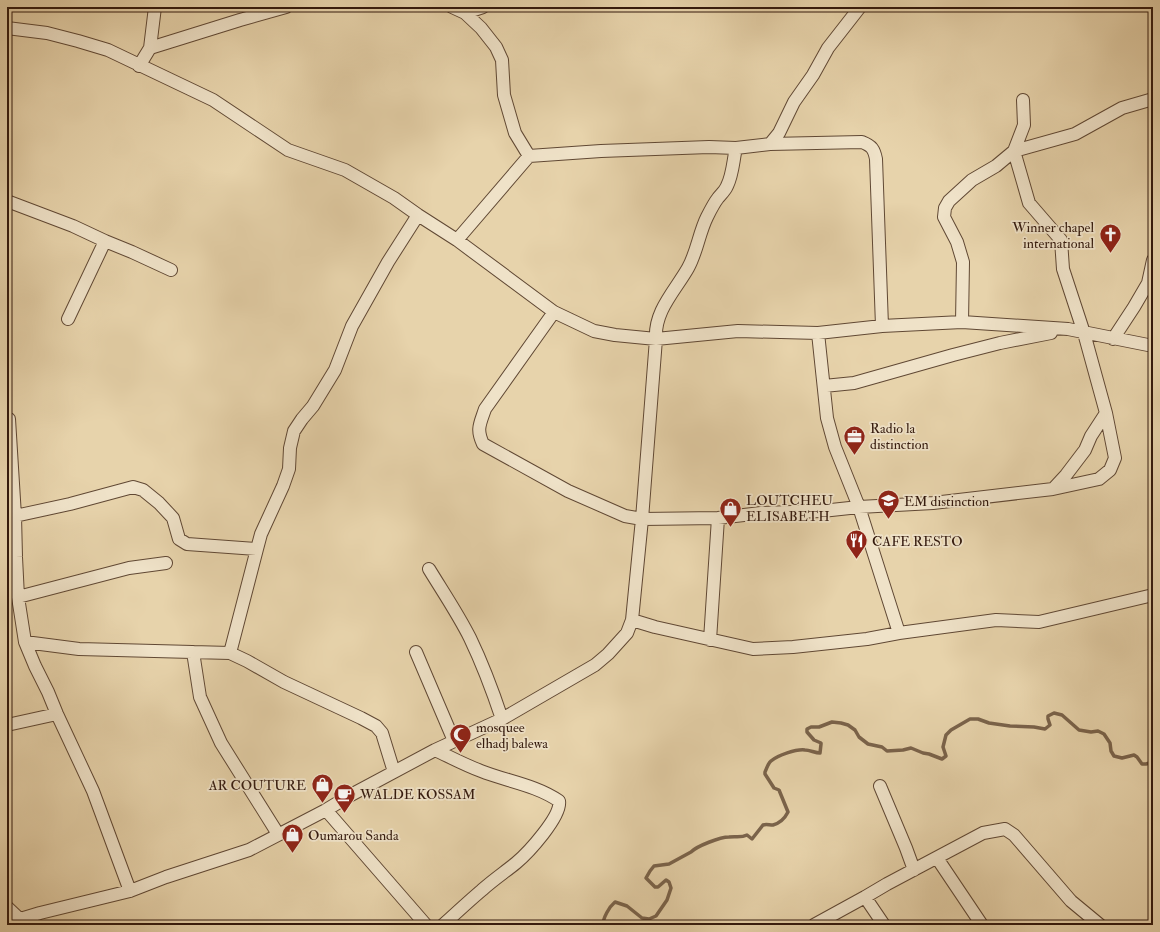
<svg xmlns="http://www.w3.org/2000/svg" width="1160" height="932" font-family="'IM FELL Double Pica',serif">
<style>
.lines{fill:none;stroke-linecap:round;stroke-linejoin:round}
.stream{stroke:#7a634b;stroke-width:3.5}
.minor-casing{stroke:#604834;stroke-width:14}
.minor{stroke:#efe2c8;stroke-width:12}
.labels{text-anchor:middle;dominant-baseline:central;stroke-width:3.5;stroke-linejoin:round;paint-order:stroke}
.poi-label{font-size:14px;fill:#33190d;stroke:#efe2c8;text-anchor:start}
</style>
<rect width="100%" height="100%" fill="#e7d3ab"/>
<filter id="stains"><feTurbulence type="fractalNoise" baseFrequency=".005" numOctaves="4"/><feColorMatrix values="0 0 0 0 .2 0 0 0 0 .09 0 0 0 0 .02 0 0 0 .5 -.17"/></filter>
<radialGradient id="worn" r=".72"><stop offset=".6" stop-color="#630" stop-opacity="0"/><stop offset="1" stop-color="#630" stop-opacity=".3"/></radialGradient>
<g class="lines">
<path class="stream" d="M603 925C603 918 609 907 615 902L627 906 642 918 649 919 656 916 667 900 671 888 669 882 666 880 658 887H655L646 878 650 871 654 866 669 864 691 852C697 846 720 837 729 837 736 836 741 838 747 835L752 839 763 825C766 824 769 825 773 825 780 823 785 818 788 812L779 790 774 788 765 774V772C767 768 768 763 771 761 778 755 796 749 805 750 810 750 815 753 820 753L821 744V743L814 740 807 732V729L811 727H819L832 722 841 723 848 725 855 730 859 737 868 744 882 747 887 751 903 750 911 748 923 753 929 754 942 759 946 756 943 747 946 735 951 730 970 719H978L989 723 1010 726 1034 727 1045 729 1050 725 1048 719V716L1054 713 1062 715 1079 730 1091 732 1098 731 1104 734 1110 743 1111 751 1114 756 1122 758 1134 755 1137 757 1142 764H1146L1153 762"/>
<defs>
<path id="minor" d="M452 7 465 13 481 28 496 47 502 60 504 95 515 133 529 156 457 240
M465 13 483 7
M7 28 47 33 78 41 108 50 213 100 288 150 345 170 394 198 418 215 457 240 554 312 594 331 615 335 656 339 738 331 818 333 882 326 962 322 1068 329 1153 346
M150 48 240 20 286 7
M139 66 150 48 155 7
M770 144 779 133 794 102 813 75 828 48 860 7
M529 156 601 151 709 147 736 148 770 144 862 142C872 146 874 149 876 159L882 326
M7 201 73 226 105 241 132 252 171 270
M554 312 485 409C480 424 476 429 483 444L568 491 625 516 642 519 718 518 761 513 822 511 859 507 933 503 1053 489 1099 479 1110 470 1115 458 1106 413 1084 333 1063 269 1061 240 1029 203 1014 151 1024 125 1023 100
M68 319 105 241
M962 322 963 262 957 242 944 217 945 208 949 201 972 180 996 166 1014 151 1075 134 1122 108 1153 99
M818 333 827 418 835 447 859 507 899 633
M1113 339 1134 307 1148 283 1153 260
M824 386 854 383 953 355 1000 343 1051 333
M9 419 15 516 16 557 18 597 25 642 35 666 48 692 57 714 93 791 130 891
M1053 489 1066 475 1085 450 1091 436 1106 413
M8 517 15 516 70 504 133 487 143 490 159 503 173 518 179 539 187 544 257 549
M429 569C443 592 458 614 470 638 483 665 493 692 502 719
M18 597 129 568 166 563
M632 620 655 627 753 649 793 647 867 639 899 633 996 620 1039 622 1153 595
M710 640 718 518
M25 642 79 649 230 653 257 549 261 534 283 486 289 469 290 448 294 431 302 419 313 406 335 370 352 326 388 262 418 215
M193 652 200 697 221 743 278 834
M416 652 454 741
M230 653 247 661 284 682 361 718 376 726 382 733 394 772
M7 725 57 714
M435 750C450 757 465 765 481 771 506 781 536 785 559 801 562 816 528 853 516 863 505 872 493 880 482 890 469 901 456 913 443 925
M880 786 906 848 914 870
M326 810 426 925
M937 858 982 925
M865 897 884 925
M7 907 25 924
M7 923 40 913 130 891 166 877 249 850 326 810 349 796 435 750 502 719 595 665 608 654 627 633 632 620 642 519 656 339C654 311 675 291 688 268 697 252 699 233 707 217 710 211 714 203 718 198 721 194 725 191 727 186 733 174 733 161 736 148
M814 925 865 897 887 884 983 833 1005 829 1014 835 1071 901 1100 925"/>
</defs>
<use href="#minor" class="minor-casing"/>
<use href="#minor" class="minor"/>
</g>
<defs>
<symbol id="church-pin" viewBox="-11 -11 22 30"><path d="M0 17L-7.5 6A9.5 9.5 0 1 1 7.5 6Z" fill="#8f2418" stroke="#efe2c8"/><path d="M-1.2-6h2.4v3.5h3.3v2.4h-3.3V6h-2.4V-.1h-3.3v-2.4h3.3Z" fill="#fff"/></symbol>
<symbol id="office-pin" viewBox="-11 -11 22 30"><path d="M0 17L-7.5 6A9.5 9.5 0 1 1 7.5 6Z" fill="#8f2418" stroke="#efe2c8"/><path d="M-6-3h4V-5.5h4V-3h4V5H-6ZM-1-4.5V-3h2v-1.5ZM-6 0V1H6V0Z" fill="#fff"/></symbol>
<symbol id="school-pin" viewBox="-11 -11 22 30"><path d="M0 17L-7.5 6A9.5 9.5 0 1 1 7.5 6Z" fill="#8f2418" stroke="#efe2c8"/><path d="M0-5L7-2L0 1L-7-2ZM-4 1L0 2.5L4 1V4Q0 6-4 4Z" fill="#fff"/></symbol>
<symbol id="shop-pin" viewBox="-11 -11 22 30"><path d="M0 17L-7.5 6A9.5 9.5 0 1 1 7.5 6Z" fill="#8f2418" stroke="#efe2c8"/><path d="M-5-2.5h2.3a2.7 3.5 0 0 1 5.4 0H5L5.5 6h-11ZM-1.5-2.5h3a1.5 2.3 0 0 0-3 0Z" fill="#fff"/></symbol>
<symbol id="restaurant-pin" viewBox="-11 -11 22 30"><path d="M0 17L-7.5 6A9.5 9.5 0 1 1 7.5 6Z" fill="#8f2418" stroke="#efe2c8"/><path d="M-5-6h1v4h1v-4h1v4h1v-4h1v5L-1.5 .5V6h-2V.5L-5-1ZM5-6V6H3V1.5H1.5Q1.5-4 5-6Z" fill="#fff"/></symbol>
<symbol id="mosque-pin" viewBox="-11 -11 22 30"><path d="M0 17L-7.5 6A9.5 9.5 0 1 1 7.5 6Z" fill="#8f2418" stroke="#efe2c8"/><path d="M3.5-4.9A6 6 0 1 0 3.5 4.9A5 5 0 1 1 3.5-4.9Z" fill="#fff"/></symbol>
<symbol id="cafe-pin" viewBox="-11 -11 22 30"><path d="M0 17L-7.5 6A9.5 9.5 0 1 1 7.5 6Z" fill="#8f2418" stroke="#efe2c8"/><path d="M-5.5-4.5H6V0H3Q3 3.5 0 3.5H-2.5Q-5.5 3.5-5.5 0ZM3-3.2v2h1.7v-2ZM-6 4.5H4V6H-6Z" fill="#fff"/></symbol>
</defs>
<g fill-rule="evenodd">
<use href="#church-pin" x="1098" y="222" width="25" height="34"/>
<use href="#office-pin" x="842" y="424" width="25" height="34"/>
<use href="#school-pin" x="876" y="488" width="25" height="34"/>
<use href="#shop-pin" x="718" y="496" width="25" height="34"/>
<use href="#restaurant-pin" x="844" y="528" width="25" height="34"/>
<use href="#mosque-pin" x="448" y="722" width="25" height="34"/>
<use href="#shop-pin" x="310" y="772" width="25" height="34"/>
<use href="#cafe-pin" x="332" y="782" width="25" height="34"/>
<use href="#shop-pin" x="280" y="822" width="25" height="34"/>
</g>
<g class="labels">
<g class="poi-label">
<text x="1094" y="227" text-anchor="end">Winner chapel<tspan x="1094" dy="16">international</tspan></text>
<text x="870" y="428">Radio la<tspan x="870" dy="16">distinction</tspan></text>
<text x="746" y="500">LOUTCHEU<tspan x="746" dy="16">ELISABETH</tspan></text>
<text x="904" y="501">EM distinction</text>
<text x="872" y="541">CAFE RESTO</text>
<text x="476" y="727">mosquee<tspan x="476" dy="16">elhadj balewa</tspan></text>
<text x="306" y="785" text-anchor="end">AR COUTURE</text>
<text x="360" y="794">WALDE KOSSAM</text>
<text x="308" y="835">Oumarou Sanda</text>
</g>
</g>
<rect width="1160" height="932" fill="none" stroke="#e7d3ab" stroke-width="24"/>
<rect x="8" y="8" width="1144" height="916" fill="none" stroke="#33190d" stroke-width="2"/>
<rect x="12" y="12" width="1136" height="908" fill="none" stroke="#33190d"/>
<rect width="100%" height="100%" filter="url(#stains)"/>
<rect width="100%" height="100%" fill="url(#worn)"/>
</svg>
